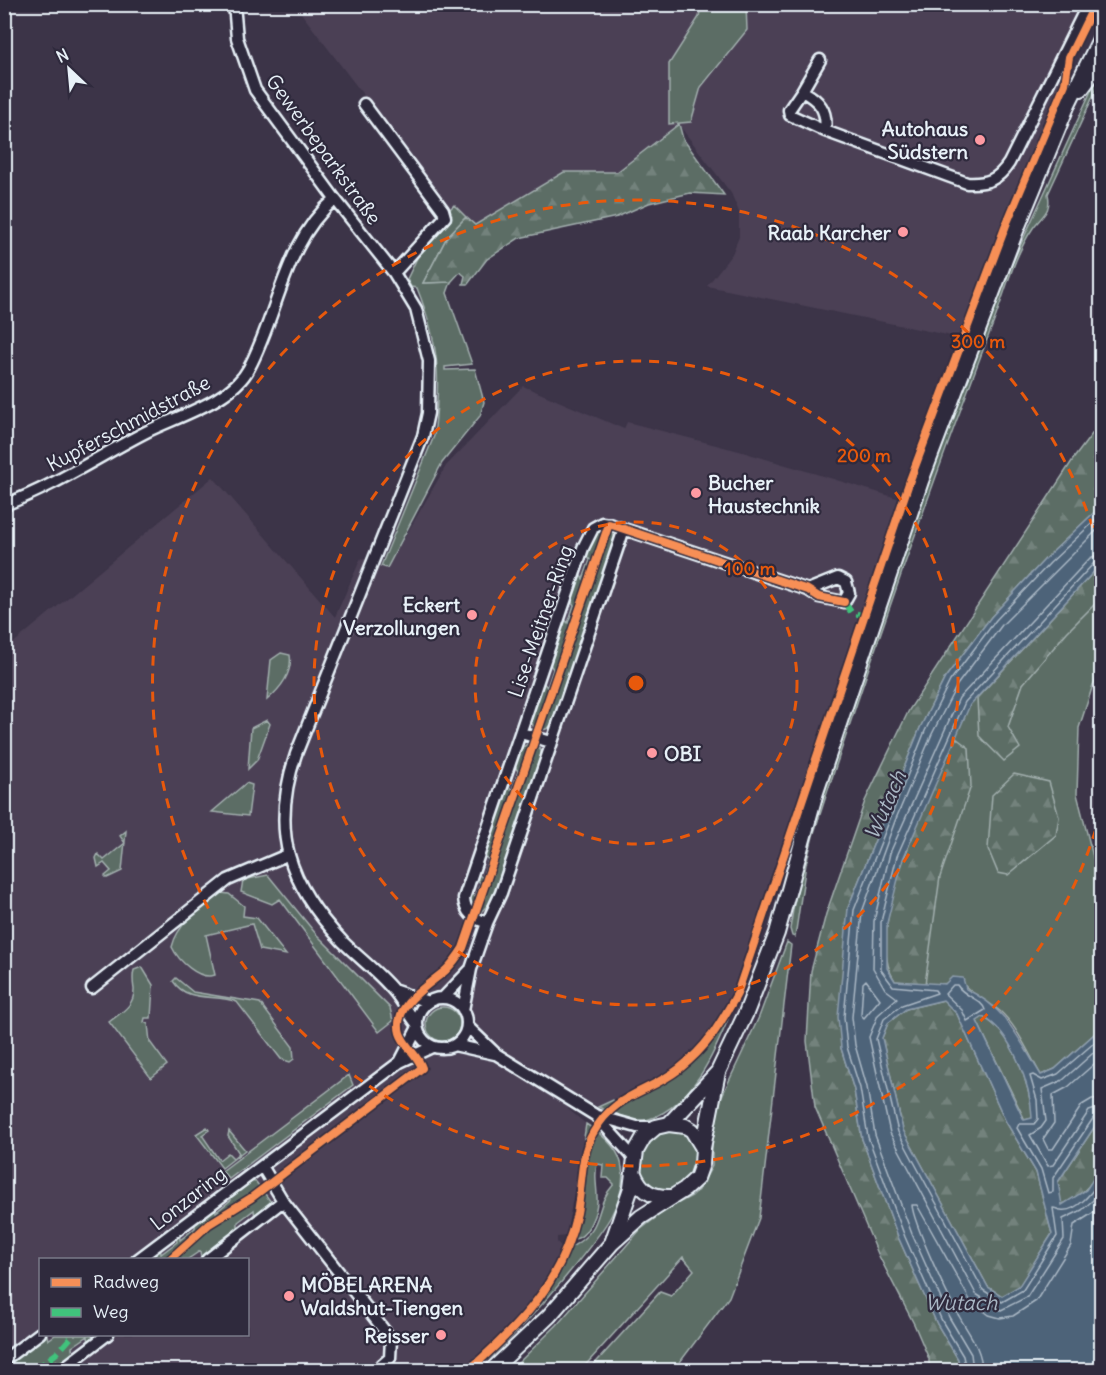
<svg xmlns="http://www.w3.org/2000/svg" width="1106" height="1375" font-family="Delius,sans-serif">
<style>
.built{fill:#4b4055;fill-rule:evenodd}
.green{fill:#5c6d65;stroke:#a2afae;stroke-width:1.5}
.forest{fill:url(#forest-firs);stroke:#a2afae;stroke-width:1.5}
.water{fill:#4e6379;stroke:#8c9cac;stroke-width:1.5;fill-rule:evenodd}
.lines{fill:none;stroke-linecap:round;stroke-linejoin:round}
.shore{stroke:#aab8c5;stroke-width:1.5}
.minor-casing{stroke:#e8f1f8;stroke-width:15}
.major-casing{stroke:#e8f1f8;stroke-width:18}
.minor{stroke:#2f2a3d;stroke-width:10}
.major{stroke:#2f2a3d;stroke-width:14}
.quiet{stroke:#40c37c;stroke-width:6;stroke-dasharray:12 6;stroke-linecap:butt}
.cycleway-casing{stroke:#2f2a3d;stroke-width:11}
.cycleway{stroke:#f78f57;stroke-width:8}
.ring{fill:none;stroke:#e8590c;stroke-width:3;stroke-dasharray:10 8}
.poi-dot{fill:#ff9aa2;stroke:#2f2a3d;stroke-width:2}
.labels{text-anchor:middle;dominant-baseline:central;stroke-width:4.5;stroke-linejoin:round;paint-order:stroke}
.poi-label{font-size:20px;font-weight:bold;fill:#e8f1f8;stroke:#2f2a3d;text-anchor:end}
.street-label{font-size:20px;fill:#e8f1f8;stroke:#2f2a3d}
.water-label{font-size:21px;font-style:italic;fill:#aab8c5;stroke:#2f2a3d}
.centre{fill:#e8590c;stroke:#2f2a3d;stroke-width:3}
.ring-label{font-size:18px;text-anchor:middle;font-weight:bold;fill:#e8590c;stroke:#2f2a3d;stroke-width:4.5;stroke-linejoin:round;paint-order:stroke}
</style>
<defs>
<pattern id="forest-firs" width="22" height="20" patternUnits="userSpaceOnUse" patternTransform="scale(1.5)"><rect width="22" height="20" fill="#5c6d65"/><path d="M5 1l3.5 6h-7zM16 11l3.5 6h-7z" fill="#73827c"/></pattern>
</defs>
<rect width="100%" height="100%" fill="#3c3448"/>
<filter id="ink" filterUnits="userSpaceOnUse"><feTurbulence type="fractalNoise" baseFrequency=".0167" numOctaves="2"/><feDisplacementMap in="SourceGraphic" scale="12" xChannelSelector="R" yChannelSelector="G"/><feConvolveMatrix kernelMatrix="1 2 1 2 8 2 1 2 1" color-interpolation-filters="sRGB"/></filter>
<g filter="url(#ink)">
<path class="built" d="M295 5H1091L1065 57 1060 86 1044 119 962 338 707 286 732 254 739 237V212L731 193 679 125 617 172H564L474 225 455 206 450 209Z
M523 386 624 429 627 422 739 451 900 499 735 991 709 1037 678 1067 598 1107 576 1095 568 1109 586 1124 566 1236 557 1237V1242L562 1248 546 1284 531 1305 499 1339 464 1370H5V650L213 477 335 617 361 558 387 568 446 466ZM40 1260H248V1334H40Z"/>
<path class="green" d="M701 5H746L747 30 701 87 691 122 669 124V64L699 17Z
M1101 69V79L1048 194C1052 212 1042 215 1033 228 1013 257 1004 297 991 329 927 496 868 666 813 836L806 864 795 937 792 936 790 929 800 866 840 735 928 482 1010 268Z
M454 205 466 217 447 237 423 283 451 282 447 293 472 364 445 367V370L475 369 484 402 480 416 442 463 387 568 381 566 434 436C441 377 439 343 417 288L411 287 407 279 418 256 451 220 450 209Z
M1101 443V671L1093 685 1079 728 1077 794 1101 888V1028L1055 1069 1041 1075C1030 1056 1019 1030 1003 1014 993 1003 969 994 963 983L934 984 993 1132 1101 1131V1326L1071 1370H949L900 1283 814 973Z
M602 530 611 531 615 537 614 548 557 717C550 727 547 733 534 728 526 714 536 694 541 680L547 687 553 669 548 661 562 616 568 623 574 605 569 597 578 572 583 579 590 560 584 553 596 534Z
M281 653 290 655C293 674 280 689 267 700L271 660Z
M267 720 270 724 257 760 248 769 251 728Z
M527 744 537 746 541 751 540 766 494 899 481 912 473 909 469 899 470 890 475 897 480 883 475 875 476 871 482 878 488 860 483 852 506 783 512 790 518 771 513 764 518 752Z
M246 783 252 785 248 816 212 812Z
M126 831 122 871 107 878 105 876 111 871 104 863 98 867 96 858 98 854 104 860 125 843 120 836Z
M268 875 316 934 390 1008 393 1021 379 1032 280 899 272 904 241 892 243 880Z
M221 893 229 894 244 906 243 916 257 918 286 955 260 950 252 924 206 935 215 975C199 981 178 960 172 947 178 922 202 907 221 893Z
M787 942 791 945 759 1218 729 1297 674 1370H589L660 1292 671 1296 694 1270 683 1257 581 1370H511L557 1325 640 1230 667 1209 692 1196 700 1188 712 1166V1138L721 1098 759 1017Z
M142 967 153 985 151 1018H145L144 1022 148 1024 150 1042 167 1065 151 1078 109 1022C120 1013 135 1006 134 989 133 982 132 977 134 970Z
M176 978 193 992 260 1003 293 1047 294 1059 290 1062 281 1059 237 1002C215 993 188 1004 173 981Z
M734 1004C717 1049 691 1113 638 1122L598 1107 613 1100 616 1107 623 1103H628L624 1101 681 1072 713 1041Z
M426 1024a17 17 0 1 1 34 0a17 17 0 1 1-34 0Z
M983 1017C1015 1034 1029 1084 1033 1118L1025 1120 977 1021Z
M349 1075 353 1085 229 1179 222 1171Z
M586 1124C602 1134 620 1148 622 1168 625 1185 619 1201 611 1216 596 1244 497 1363 471 1370 512 1334 548 1299 570 1248 608 1226 591 1210 614 1184L608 1178H602L603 1165 597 1164C594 1176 597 1185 597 1197 598 1210 588 1239 573 1239L591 1145 596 1138 591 1132 584 1138Z
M207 1127 209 1130 202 1135 219 1160 228 1153 233 1158 239 1153 228 1136 229 1131 245 1150 222 1168 196 1134Z
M667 1131 687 1135C706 1154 689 1197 660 1192 656 1191 651 1188 647 1186 635 1164 643 1140 667 1131Z
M249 1181 256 1182 271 1202 270 1207 255 1219 254 1210 238 1222V1231L201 1259 200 1251 188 1259 142 1260 160 1245 161 1254 177 1242 176 1233 179 1231 180 1240 195 1228V1218L215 1204 216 1212 231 1200V1191Z
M43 1335H47L48 1340 55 1335H92L93 1342 89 1344 88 1336 72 1347 73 1357 56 1370V1361L43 1370H9L11 1368V1359Z"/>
<path class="forest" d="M679 124 683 139 724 195 690 193 649 203 617 217 519 238 487 259 468 284H463L465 276 460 272 451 282 423 283 447 237 466 217 475 225 564 172H617Z
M1101 422V506L1045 559 991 617 945 678 920 728 848 908 841 1048 854 1090 862 1139 899 1239 937 1324 958 1359 960 1370H929V1359L914 1324 879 1256 815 1107 807 1041 811 971 826 914 865 801 909 710 1074 458Z
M1101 564V598L1067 632 1023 684 1008 727 1020 748 1004 761 979 736 977 698Z
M956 738 969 748 971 786 940 877 925 984 895 981C860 929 933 790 956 738Z
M1014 774 1049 782 1059 817 1056 835 1008 875 998 873 988 849 992 795Z
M944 1000 957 1014 1006 1122 1036 1172 1052 1234 1019 1287 1002 1296 988 1287 903 1130 882 1038 888 1023 906 1009Z
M1101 1117C1101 1159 1106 1185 1061 1205L1058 1182Z"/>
<path class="water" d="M1101 506V564L970 705 903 859 887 923V968L895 981 945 984 952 977 963 978 966 989C1007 1008 1018 1038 1041 1075L1055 1069 1101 1028V1117L1058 1182 1062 1205 1086 1190 1101 1167V1370H960L958 1359 937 1324 899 1239 862 1139 854 1090 841 1048 838 1017 848 908 920 728 945 678 991 617 1045 559ZM943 1000 957 1014 1006 1122 1036 1172 1052 1234 1019 1286 1002 1296 988 1287 903 1130 882 1038 888 1023 906 1009ZM983 1017C1012 1032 1031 1086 1032 1118L1024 1120 977 1021Z"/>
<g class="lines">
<path class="shore" d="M1102 553 1090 558 959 698 890 853 874 921 873 968 885 989 897 998 878 1015 869 1037 890 1133 976 1294 1001 1310 1027 1297 1064 1239 1063 1219 1082 1210 1102 1192
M1102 561 1094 563 965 702 897 856 881 922V970L893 986 935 990 937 993 902 1005 884 1019 876 1039 898 1132 983 1290 1002 1302 1023 1290 1057 1236 1053 1208C1056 1208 1058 1210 1061 1210 1078 1213 1094 1189 1102 1178
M866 980 880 999 864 1018 861 1015 863 983Z
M953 985H957C964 997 982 999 985 1010L967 1021 962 1010 945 994Z
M1102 1036 1058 1074 1042 1080 1033 1075 1030 1076 1037 1100 1038 1119 1034 1124H1019L1017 1128 1041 1169 1048 1193 1053 1192V1178L1094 1117 1102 1114
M1102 1045 1063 1080 1042 1089 1046 1121 1041 1128 1030 1135 1048 1166 1053 1165 1089 1111 1102 1107
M1102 1057 1068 1087 1053 1095 1054 1123 1043 1139 1048 1149H1053L1082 1105 1092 1099 1102 1098
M966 1370 963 1356 942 1321 905 1237 868 1137 860 1088 847 1047 844 1017 854 910 925 731 950 681 996 620 1050 563 1102 514
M973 1370 971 1354 949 1317 912 1234 875 1135 867 1087 855 1045 852 1017 862 912 895 821 932 734 957 685 1002 625 1102 525
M982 1370C982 1349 969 1334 959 1316 948 1298 913 1222 912 1205H917L970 1300 989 1315 1000 1318 1013 1316 1036 1301 1071 1245 1074 1225 1102 1207"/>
<defs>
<path id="minor" d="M234 4 237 38 255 90 335 199 394 273 416 309 429 361 428 413 423 436 296 754C270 832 288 884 343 942 359 958 378 972 393 990 402 1000 408 1013 417 1024
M802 91 820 60
M364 104 443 210 445 217 394 273
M825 131 790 115 789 110 802 91C819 100 828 110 825 131L967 183C987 184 998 180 1009 163L1088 4
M4 505C55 486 99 456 146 432 178 416 232 401 249 368 279 312 284 242 335 199
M624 529 501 893 487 923C473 918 465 913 464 898L583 548 593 528 602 523 609 524 808 590 819 597 844 602 849 593 846 582 838 578 808 590
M521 733 551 742
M92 988 228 880 287 855
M393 990 428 1002
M417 1023a25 25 0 1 1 50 0a25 25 0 1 1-50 0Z
M443 998 471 969
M463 1010 471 969 487 923
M467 1026 496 1054 595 1115 634 1158
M454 1045 495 1054
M400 1062 417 1029
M598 1116 637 1127H656
M262 1166 283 1201 391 1339 390 1358 376 1370
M137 1260 400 1062 432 1047
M207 1260 283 1201
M4 1360 40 1333
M61 1370 108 1334"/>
<path id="major" d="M1081 89 1102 61
M669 1124 717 1073
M703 1148 718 1072 746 1013 777 933 816 792 921 481 1015 233 1068 104 1102 35
M634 1174C641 1191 652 1198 671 1197
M492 1370 549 1316 612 1243 641 1217 685 1189 697 1178 702 1164 703 1148 692 1130 685 1126 669 1124 656 1127 644 1137 636 1151 631 1188 612 1243"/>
</defs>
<use href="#minor" class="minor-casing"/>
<use href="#major" class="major-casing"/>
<use href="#minor" class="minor"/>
<use href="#major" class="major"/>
<path class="quiet" d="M844 602 851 612 864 616
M35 1370 57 1353 74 1334"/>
<defs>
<path id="cycleway" d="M169 1260 209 1224 251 1198 422 1068C418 1055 404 1046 400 1033 392 1005 429 985 446 970 453 963 458 956 463 948L609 524 808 590 819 597 844 602
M469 1370C522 1323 561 1284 577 1213 582 1188 580 1155 593 1133 616 1092 647 1094 679 1069 708 1046 719 1026 737 994L910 480 1006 225 1065 84 1069 57 1095 4"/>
</defs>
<use href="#cycleway" class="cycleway-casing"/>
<use href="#cycleway" class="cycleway"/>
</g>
</g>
<g class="ring">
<circle cx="636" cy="683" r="161"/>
<circle cx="636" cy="683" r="322"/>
<path d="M1101 812A483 483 0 1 1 1101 554"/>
</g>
<g class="poi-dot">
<circle cx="980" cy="140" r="6"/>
<circle cx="903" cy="232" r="6"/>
<circle cx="696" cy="493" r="6"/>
<circle cx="472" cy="615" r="6"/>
<circle cx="652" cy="753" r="6"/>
<circle cx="289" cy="1296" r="6"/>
<circle cx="441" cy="1335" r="6"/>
</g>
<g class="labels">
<g class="poi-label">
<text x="968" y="128">Autohaus<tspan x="968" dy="23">Südstern</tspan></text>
<text x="891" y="232">Raab Karcher</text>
<text x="708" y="482" text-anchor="start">Bucher<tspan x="708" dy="23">Haustechnik</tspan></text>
<text x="460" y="604">Eckert<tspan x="460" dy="23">Verzollungen</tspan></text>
<text x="664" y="753" text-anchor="start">OBI</text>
<text x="301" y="1284" text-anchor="start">MÖBELARENA<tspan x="301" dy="23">Waldshut-Tiengen</tspan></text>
<text x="429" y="1335">Reisser</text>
</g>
<g class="street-label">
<text transform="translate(324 149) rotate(54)">Gewerbeparkstraße</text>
<text transform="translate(128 423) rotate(-28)">Kupferschmidstraße</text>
<text transform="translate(540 621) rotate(-71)">Lise-Meitner-Ring</text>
<text transform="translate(188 1198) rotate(-38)">Lonzaring</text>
</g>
<g class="water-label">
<text transform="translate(885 805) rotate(-66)">Wutach</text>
<text x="961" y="1302">Wutach</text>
</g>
</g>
<circle cx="636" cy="683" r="9" class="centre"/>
<g class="ring-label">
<text x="978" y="348">300 m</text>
<text x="864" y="462">200 m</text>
<text x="750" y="575">100 m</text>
</g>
<rect width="1106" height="1375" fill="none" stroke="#2f2a3d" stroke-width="24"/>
<rect x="12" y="12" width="1082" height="1351" fill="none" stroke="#e8f1f8" stroke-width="2" filter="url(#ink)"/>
<rect x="39" y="1258" width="210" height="78" fill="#2f2a3d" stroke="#797a88" stroke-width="1.5"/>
<rect x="51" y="1278" width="30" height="9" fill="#f78f57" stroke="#797a88" stroke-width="1.5"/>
<text x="93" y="1288" font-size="18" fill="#e8f1f8">Radweg</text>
<rect x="51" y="1308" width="30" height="9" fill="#40c37c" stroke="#797a88" stroke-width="1.5"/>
<text x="93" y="1318" font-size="18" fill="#e8f1f8">Weg</text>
<g transform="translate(69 69) rotate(334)" stroke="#2f2a3d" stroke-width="4.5" paint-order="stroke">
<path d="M0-4.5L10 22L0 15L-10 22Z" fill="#e8f1f8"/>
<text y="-9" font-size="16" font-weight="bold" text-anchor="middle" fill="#e8f1f8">N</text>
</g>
</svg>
